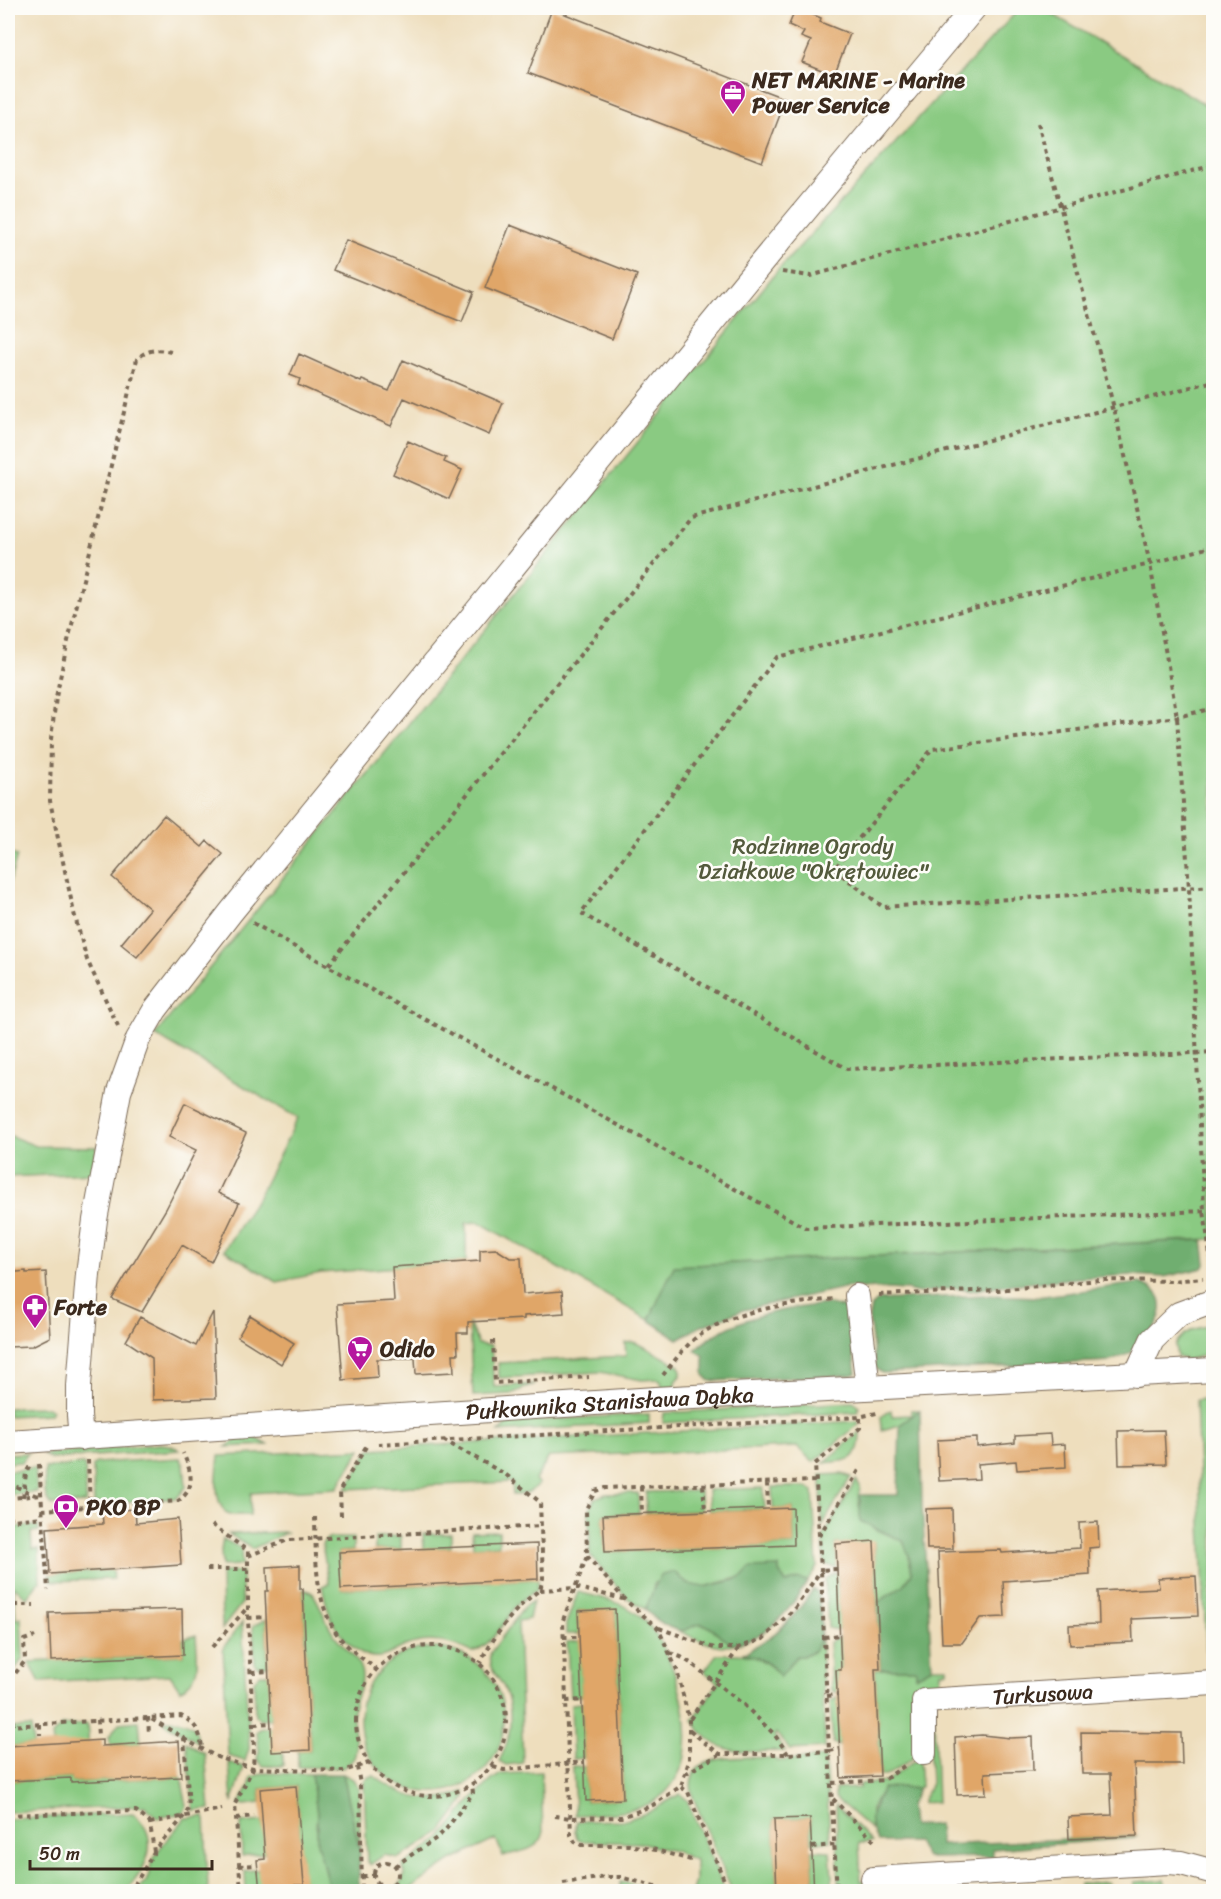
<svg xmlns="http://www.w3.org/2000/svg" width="1221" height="1899" font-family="Sriracha,sans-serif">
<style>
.green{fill:#8aca82;stroke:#627a50;stroke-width:1.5}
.forest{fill:#6fae70;stroke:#556c47;stroke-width:1.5}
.building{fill:#e0a668}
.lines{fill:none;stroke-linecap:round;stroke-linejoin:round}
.minor-casing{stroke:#7a6956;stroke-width:26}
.path{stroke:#7a6956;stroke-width:4;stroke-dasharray:4.5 4.5;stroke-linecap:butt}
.minor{stroke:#fff;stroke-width:24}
.labels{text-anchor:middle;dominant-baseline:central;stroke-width:5;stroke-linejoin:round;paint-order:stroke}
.poi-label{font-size:22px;font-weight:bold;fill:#3b2a1e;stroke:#fdfcf7;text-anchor:start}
.park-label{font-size:22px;fill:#535a3c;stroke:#fdfcf7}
.street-label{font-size:22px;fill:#3b2a1e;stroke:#fdfcf7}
</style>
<rect width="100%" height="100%" fill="#fdfcf7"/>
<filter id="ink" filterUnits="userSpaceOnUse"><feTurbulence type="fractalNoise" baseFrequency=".0167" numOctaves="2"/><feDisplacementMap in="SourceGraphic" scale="12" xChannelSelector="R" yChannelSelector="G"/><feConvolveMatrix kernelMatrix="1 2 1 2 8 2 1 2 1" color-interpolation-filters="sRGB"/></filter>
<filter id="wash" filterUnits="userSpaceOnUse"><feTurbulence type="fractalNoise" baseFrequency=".008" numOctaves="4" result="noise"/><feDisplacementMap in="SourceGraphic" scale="24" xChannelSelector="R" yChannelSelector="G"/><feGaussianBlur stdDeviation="1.35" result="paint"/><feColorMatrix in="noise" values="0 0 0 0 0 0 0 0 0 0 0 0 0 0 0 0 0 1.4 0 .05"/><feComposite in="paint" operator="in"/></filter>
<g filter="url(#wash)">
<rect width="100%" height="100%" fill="#eedebd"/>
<path class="green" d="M1020 8H1042L1213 109V1239L675 1266 649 1320 479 1222 466 1223V1261L449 1263 321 1273 277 1282 224 1250 258 1197 298 1118 155 1035 778 270Z
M8 853 17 856 8 888Z
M8 1135 36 1146 97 1147 92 1173 8 1177Z
M469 1323 478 1344 491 1346 494 1387 535 1384 511 1394 473 1396Z
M1213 1325V1353L1187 1360 1177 1357 1175 1345C1183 1331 1198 1327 1213 1325Z
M633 1342 641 1345 678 1365 681 1370V1375L676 1382V1386L662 1387 661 1381 659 1379 642 1380 600 1372 499 1378 498 1363 626 1356 625 1343Z
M1213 1398 1214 1576 1210 1592 1214 1667 1207 1668 1196 1400Z
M853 1402 859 1406 858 1412 663 1423 664 1413Z
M48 1407 52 1410 50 1414 8 1416V1408Z
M891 1410 892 1416 911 1415V1410H920L900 1425 882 1430 881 1417Z
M649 1414V1423L499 1432 509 1422Z
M858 1421 859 1424 813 1462 797 1447 549 1457 535 1480 539 1484C531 1492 525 1495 513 1495L512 1482 346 1489 370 1449Z
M860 1432C860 1462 850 1460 824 1463Z
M254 1437 268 1445 226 1447 239 1438Z
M160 1444 169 1445 181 1450 51 1459 43 1454Z
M361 1449 337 1488 251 1493 250 1515H233L225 1512C213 1498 217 1474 219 1456Z
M28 1453 22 1462 8 1463V1454Z
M180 1458 184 1464 186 1487 177 1498 94 1504 93 1466 96 1463Z
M83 1464 85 1468 86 1503 51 1505C42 1496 45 1480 45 1468Z
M35 1468 37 1492 11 1495V1489H8V1471Z
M843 1474 851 1477 822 1526 821 1475Z
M856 1480 860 1486 859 1507 873 1528 903 1541 909 1556 912 1573 904 1585 877 1603 874 1542 836 1544 837 1568 824 1564 823 1537Z
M772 1487H806L813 1491 817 1567 808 1581 799 1579 786 1583 779 1572V1567L704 1587 687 1584 675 1572 654 1584 652 1597 645 1609 627 1598 590 1555 589 1512 595 1498 606 1494 638 1493 639 1513 603 1515 605 1552 794 1545 793 1508 773 1509Z
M763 1488 765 1509 709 1511 708 1490Z
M700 1491 701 1511 646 1513V1492Z
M38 1526 39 1531 31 1532 32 1549H39L40 1582H38L27 1598 14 1586 16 1620 21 1617 23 1658 8 1680V1531H11V1527Z
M499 1531V1545L473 1547 472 1532Z
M287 1532 252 1549 229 1534Z
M423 1534H451V1547L424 1549Z
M401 1536V1549L375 1550V1537Z
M328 1538H353V1551L339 1552 342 1589 538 1579 537 1590C531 1594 523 1598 518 1604 503 1621 495 1644 472 1652 450 1642 429 1637 405 1646 398 1649 391 1654 384 1656 363 1663 342 1638 333 1622 327 1611 325 1598 322 1586L329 1584 322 1544Z
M223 1539 241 1548 242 1565 222 1566 221 1550Z
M113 1570V1579L51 1581 50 1574Z
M221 1572H242V1603L222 1629Z
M837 1572 840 1630 828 1628 825 1579Z
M303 1589 312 1592C322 1606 325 1623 336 1637 345 1648 357 1656 361 1670 365 1684 355 1695 353 1709 351 1725 359 1742 355 1755 354 1761 348 1764 343 1768L298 1767V1751L310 1750Z
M578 1592C601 1598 627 1602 644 1620 673 1651 692 1715 685 1756 683 1768 674 1784 666 1792 643 1815 605 1814 575 1815L573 1766 585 1767 586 1801 623 1799 615 1610 578 1611 579 1634H566V1624Z
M533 1601 529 1619 518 1621 523 1763 506 1765 499 1761C511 1740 514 1713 505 1690 499 1675 485 1669 491 1652L525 1606Z
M266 1619 268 1666 259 1667 255 1664 253 1626Z
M242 1622 249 1742V1749L245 1761 228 1756 223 1648Z
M696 1624 706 1625 732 1644H737C716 1651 696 1638 677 1630H685Z
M196 1635C197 1659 203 1677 180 1690L170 1675 40 1682 29 1662 183 1655V1639Z
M840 1637 841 1670H836L837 1693 831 1690 829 1642Z
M821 1639 825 1748 790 1750 776 1733 774 1736 785 1751C747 1751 715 1759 693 1720L718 1683 704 1671 717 1654C744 1653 758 1653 778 1673L797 1656C810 1658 815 1649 821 1639Z
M580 1641 582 1696H570L567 1642Z
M360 1720a72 72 0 1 1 144 0a72 72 0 1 1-144 0Z
M932 1667H947V1671H941L940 1687 917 1689 919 1754 886 1776H880L875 1669H916V1675Z
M260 1674H269L271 1719H260L255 1716 254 1681Z
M838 1697 840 1746 833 1743 830 1702Z
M582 1703 584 1758 573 1759 571 1704Z
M928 1718 934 1719 937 1802 922 1803 931 1783Z
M164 1720C181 1720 197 1721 198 1742L166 1724Z
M139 1721 141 1744 110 1745 109 1737 119 1723Z
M87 1724 89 1746 53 1744 52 1735 61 1726Z
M31 1727 33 1745 8 1746V1728Z
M262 1728H271L283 1751V1766H263L257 1759 259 1751 257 1731Z
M186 1742 205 1754 210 1809 194 1811Z
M825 1757 830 1840 812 1843 810 1818 774 1819 777 1891H732L693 1797C679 1749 746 1758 773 1758L777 1761Z
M919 1758 921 1785 918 1789 898 1787 883 1788 871 1809V1829L835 1798V1789L860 1788V1784L885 1782Z
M229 1762 244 1767 232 1803Z
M541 1772 543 1835C538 1851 517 1852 503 1856L496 1839 451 1861 407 1891H389C402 1887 406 1878 403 1865L441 1838 471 1800 493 1779 501 1774Z
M263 1773 311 1774 317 1812 316 1826 330 1891H296L295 1885H303L296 1786 260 1789 261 1803 245 1805 239 1804 249 1787 252 1777Z
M343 1774 353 1779 359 1789 360 1852Z
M374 1776C404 1798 429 1806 465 1791V1799L441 1832 401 1857 398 1858 384 1855 370 1865 367 1861 364 1782 368 1777Z
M181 1777 187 1806 183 1813 157 1818 145 1806 8 1812V1781L71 1778 72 1782Z
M680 1794 687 1800 725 1891H692L695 1881V1860L674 1851 638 1843 582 1841 577 1838 575 1831 577 1821 626 1820 649 1812Z
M836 1805 872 1842 859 1843 861 1881H869V1885L839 1886Z
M133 1813C162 1838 148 1868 125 1891L12 1892 8 1887V1819Z
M205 1816 208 1891H133C153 1883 146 1872 155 1856 162 1843 176 1830 185 1818Z
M263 1821 265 1853 242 1856 241 1823Z
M812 1850 830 1851 833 1891H814Z
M265 1869 267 1886 259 1887 260 1891H246L245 1871Z
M1164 1880 1167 1891H1133L1135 1882Z
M620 1882 669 1891H638L620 1889Z
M1107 1882 1111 1891H1079L1080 1884Z
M1050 1886 1053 1891H1023V1887Z"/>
<path class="forest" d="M1203 1240 1206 1263 1203 1268 1164 1277 1132 1275 1078 1278 996 1286 971 1291 953 1288 919 1293 907 1290 848 1287 743 1310 699 1327 678 1339 649 1320 674 1266Z
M1139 1283C1178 1294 1158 1331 1136 1349 1130 1354 1119 1358 1111 1361L882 1373 876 1368 869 1318 871 1307 879 1300 988 1295 1037 1297Z
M827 1304 847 1308 856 1373 851 1375 710 1381 704 1375V1356L695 1350C731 1317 780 1309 827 1304Z
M920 1410 922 1505 932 1667 916 1676V1669H880L877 1603 904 1585 912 1573 909 1556 903 1541 860 1521V1495H898L900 1425Z
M779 1567V1572L786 1583 799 1579 808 1581C792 1606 775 1630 746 1641 742 1643 738 1645 733 1644 722 1640 713 1625 702 1624 695 1624 692 1628 685 1630 673 1633 653 1618 645 1609 652 1597 653 1585 662 1575L675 1572 687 1584 704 1587 735 1580 742 1577 750 1568Z
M813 1589 817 1591C821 1611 830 1659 797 1656L780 1677C772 1662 757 1657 742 1653L748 1652 750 1649C777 1636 797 1615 813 1589Z
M311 1774H343L360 1852 358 1891H330L317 1843V1812Z
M898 1787 918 1789 910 1806 912 1826 939 1824 940 1845 1137 1836 1134 1838 993 1849V1857L926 1858 917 1842H878C864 1817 872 1812 883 1788Z"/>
<g id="blocks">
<path class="building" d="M796 8 821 18 820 22 850 34 834 75 802 62 811 41 801 37 804 32 789 25Z
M552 9 786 99 762 162 528 73Z
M510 225 637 275 612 339 485 288Z
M346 240 474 292 462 322 333 270Z
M299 354 361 382 362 380 389 391 403 360 503 403 489 435 404 398 391 426 298 385 300 379 290 375Z
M408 441 446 458 444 462 462 470 449 499 393 474Z
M164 815 202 847 207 841 223 854 137 957 121 944 150 909 112 877Z
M185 1103 246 1133 218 1193 239 1203 211 1262 182 1245 142 1312 112 1299 166 1209 196 1150 169 1137Z
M496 1249 510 1258H521L523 1294 562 1291 564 1313 524 1316V1319L468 1322V1333H457L458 1354H453L454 1372 416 1374 415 1358 377 1359 378 1377 343 1380 337 1304 394 1301 392 1267 480 1261V1250Z
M26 1271V1273L46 1272 50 1337 32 1346 8 1347V1273Z
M213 1312 216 1398 153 1400 152 1358 126 1341 140 1317 196 1346Z
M250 1315 294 1343 281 1364 238 1337Z
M1164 1430 1166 1464 1119 1465 1118 1431Z
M1050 1434 1051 1445 1065 1444 1066 1467 1017 1470 1016 1461 978 1464 979 1479 939 1481 937 1440 977 1438V1447L1015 1443V1436Z
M793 1508 794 1545 605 1552 603 1515Z
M952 1508 953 1549H927L926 1509Z
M135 1509 136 1523 178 1519 181 1565 50 1574 47 1528 103 1524 102 1511Z
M1098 1522 1099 1547 1089 1548 1090 1575 1003 1581 1005 1617 980 1618 962 1643H942L938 1552 1001 1550 1002 1553 1080 1548 1079 1523Z
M874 1541 880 1669H875L880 1776 841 1778 836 1670H841L836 1544Z
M537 1544 538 1579 341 1589 339 1552Z
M300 1565V1589H303L310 1750 272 1752 265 1591H268L267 1567Z
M1196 1576 1198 1616 1132 1619 1133 1642 1070 1645 1069 1625 1099 1624 1098 1591 1159 1588 1158 1578Z
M182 1609 183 1655 51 1661 49 1613Z
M615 1609 623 1799 586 1801 578 1611Z
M1081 1732 1181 1733 1182 1764H1134L1137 1836 1069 1839 1068 1817 1112 1815 1110 1774H1082Z
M982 1735 1010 1738 1032 1737 1033 1771 985 1773 986 1794 957 1795 955 1737Z
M102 1740V1746L179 1741 181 1777 71 1782V1778L8 1781V1746Z
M296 1786 304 1885H295L296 1892H260L257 1860 265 1859 260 1789Z
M810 1818 814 1892H777L774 1819Z"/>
</g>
</g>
<g filter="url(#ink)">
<use href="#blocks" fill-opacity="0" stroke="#7a6956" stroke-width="1.5"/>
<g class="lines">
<defs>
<g id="minor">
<path d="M857 1296 868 1387"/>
<path d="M1136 1375 1152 1340 1179 1314 1214 1301"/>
<path d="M81 1438 79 1416V1386L88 1274 95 1220 119 1092 138 1039 155 1010 231 912 763 261 974 8"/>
<path id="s1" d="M8 1442 655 1399 1214 1370"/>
<path id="s2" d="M924 1753V1701L1214 1683"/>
<path d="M873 1879 1168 1862 1181 1863 1214 1872"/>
</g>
</defs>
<use href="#minor" class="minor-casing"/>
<path class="path" d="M1038 123 1114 408 1150 564 1177 717 1189 888 1204 1211 1213 1277
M782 272 810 276 1214 165
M1214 546 1150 564 777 657 581 913 847 1069 1214 1052
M1214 708 1177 717 932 749 834 869 883 907 1214 886
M253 923 328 966
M118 1026 87 960 74 913 50 801 51 739 56 697 67 645 137 359C147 349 158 349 171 352
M1204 1211 806 1228 328 966 691 518 1214 381
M879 1295 997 1290 1099 1280 1173 1281 1203 1278
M493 1340 495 1383 589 1377
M663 1375C673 1363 688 1342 701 1334 740 1308 790 1304 835 1299
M443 1440 505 1474 540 1502 543 1578 540 1590C514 1607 495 1635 480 1663
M378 1444 858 1417 877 1413
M88 1460 90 1507
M39 1464 48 1590
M8 1483 35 1495
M767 1483 768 1509
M703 1485 705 1511
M641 1487 642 1513
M23 1497 26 1473 31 1464
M8 1510 11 1498 41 1495
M42 1510 178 1501C197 1488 191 1471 183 1453
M8 1516 14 1520 42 1517
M341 1516 340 1490 367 1445
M315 1517C316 1557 314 1600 337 1634 347 1648 362 1658 375 1668
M212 1525 248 1551V1618L254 1749 253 1768 235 1804 241 1892
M819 1536 861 1467
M248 1556 288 1540 541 1526
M207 1569H248
M837 1569 821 1570 829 1751 840 1749
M540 1590 578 1588 623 1599
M8 1598 15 1605H34
M248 1618 266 1617
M659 1628 714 1648H738L763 1639 795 1608 821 1570 815 1464 860 1428V1417
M563 1637H579
M824 1637 840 1635
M356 1721a75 75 0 1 1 150 0a75 75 0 1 1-150 0Z
M212 1647 248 1607
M670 1653 681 1657 692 1664 744 1705 774 1734 788 1754
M252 1672 268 1671
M827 1696 838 1695
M566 1701 582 1700
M690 1719 738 1649
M97 1720 98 1737
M40 1724V1735
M254 1724 271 1723
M13 1725 10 1680 25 1661 24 1640 35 1636
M8 1726 181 1716C196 1724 200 1731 202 1748
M690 1730 705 1743 720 1754H789L829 1751 837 1892
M184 1739 217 1757 253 1768 343 1771 369 1763
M357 1767 360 1784 362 1892
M493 1767 504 1770 584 1762
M685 1774 720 1754
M832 1783 884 1780 904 1766
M681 1787 688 1792 690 1797
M833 1799 874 1841
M691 1800 729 1892
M8 1815 136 1811 150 1823 154 1852
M555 1816 571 1818 621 1817 636 1812 653 1805 681 1786 689 1761V1720L677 1670 658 1628 624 1599 587 1556
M236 1818 254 1816
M150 1823 222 1809
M812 1847 835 1845
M691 1860 656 1850 629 1845H581L575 1842 571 1835 563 1620 587 1556 586 1509 595 1491 605 1488 816 1481
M374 1874a12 12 0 1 1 24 0a12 12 0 1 1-24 0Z
M239 1866 256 1865
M395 1866 438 1837 447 1828 473 1793 472 1784
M362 1876H374
M563 1883 606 1877H620L677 1892
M128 1892C140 1879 145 1866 154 1852 165 1836 181 1824 189 1807L184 1738 148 1717 149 1734
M836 1892 853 1890"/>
<use href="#minor" class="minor"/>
</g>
</g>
<defs>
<symbol id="office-pin" viewBox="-11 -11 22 30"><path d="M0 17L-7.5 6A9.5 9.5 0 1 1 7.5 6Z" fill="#b5179e" stroke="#fdfcf7"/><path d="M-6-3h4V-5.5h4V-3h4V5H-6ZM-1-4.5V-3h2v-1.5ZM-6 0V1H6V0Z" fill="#fff"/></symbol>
<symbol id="pharmacy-pin" viewBox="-11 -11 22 30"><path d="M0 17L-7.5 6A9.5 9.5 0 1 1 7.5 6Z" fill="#b5179e" stroke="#fdfcf7"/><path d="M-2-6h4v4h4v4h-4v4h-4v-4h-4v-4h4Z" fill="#fff"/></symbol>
<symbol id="supermarket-pin" viewBox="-11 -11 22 30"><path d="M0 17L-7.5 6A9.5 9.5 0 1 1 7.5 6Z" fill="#b5179e" stroke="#fdfcf7"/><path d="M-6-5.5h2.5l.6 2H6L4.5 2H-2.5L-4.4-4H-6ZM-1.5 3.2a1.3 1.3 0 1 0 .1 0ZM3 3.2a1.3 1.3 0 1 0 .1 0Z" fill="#fff"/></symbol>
<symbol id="bank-pin" viewBox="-11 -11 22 30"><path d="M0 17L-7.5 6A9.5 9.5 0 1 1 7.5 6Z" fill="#b5179e" stroke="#fdfcf7"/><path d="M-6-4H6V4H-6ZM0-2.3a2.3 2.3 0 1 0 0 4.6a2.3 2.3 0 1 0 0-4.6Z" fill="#fff"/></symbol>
</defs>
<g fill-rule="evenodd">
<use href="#office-pin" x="718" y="78" width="30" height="40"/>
<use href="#pharmacy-pin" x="20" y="1292" width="30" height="40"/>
<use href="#supermarket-pin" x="345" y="1334" width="30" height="40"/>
<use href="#bank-pin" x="51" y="1492" width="30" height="40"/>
</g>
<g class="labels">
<g class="poi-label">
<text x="752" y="80">NET MARINE - Marine<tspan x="752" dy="25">Power Service</tspan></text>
<text x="54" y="1307">Forte</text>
<text x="380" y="1349">Odido</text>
<text x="86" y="1507">PKO BP</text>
</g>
<g class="park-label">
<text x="813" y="846">Rodzinne Ogrody<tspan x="813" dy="25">Działkowe "Okrętowiec"</tspan></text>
</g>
<g class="street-label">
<text stroke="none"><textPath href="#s1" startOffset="603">Pułkownika Stanisława Dąbka</textPath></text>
<text stroke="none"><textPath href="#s2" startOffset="171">Turkusowa</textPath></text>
</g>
</g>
<rect width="1221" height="1899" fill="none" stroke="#fdfcf7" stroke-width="30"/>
<path d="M30 1860v9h182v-9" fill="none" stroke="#3b2a1e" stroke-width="3"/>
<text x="39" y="1860" font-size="18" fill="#3b2a1e" stroke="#fdfcf7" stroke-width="4.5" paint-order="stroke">50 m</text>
</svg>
